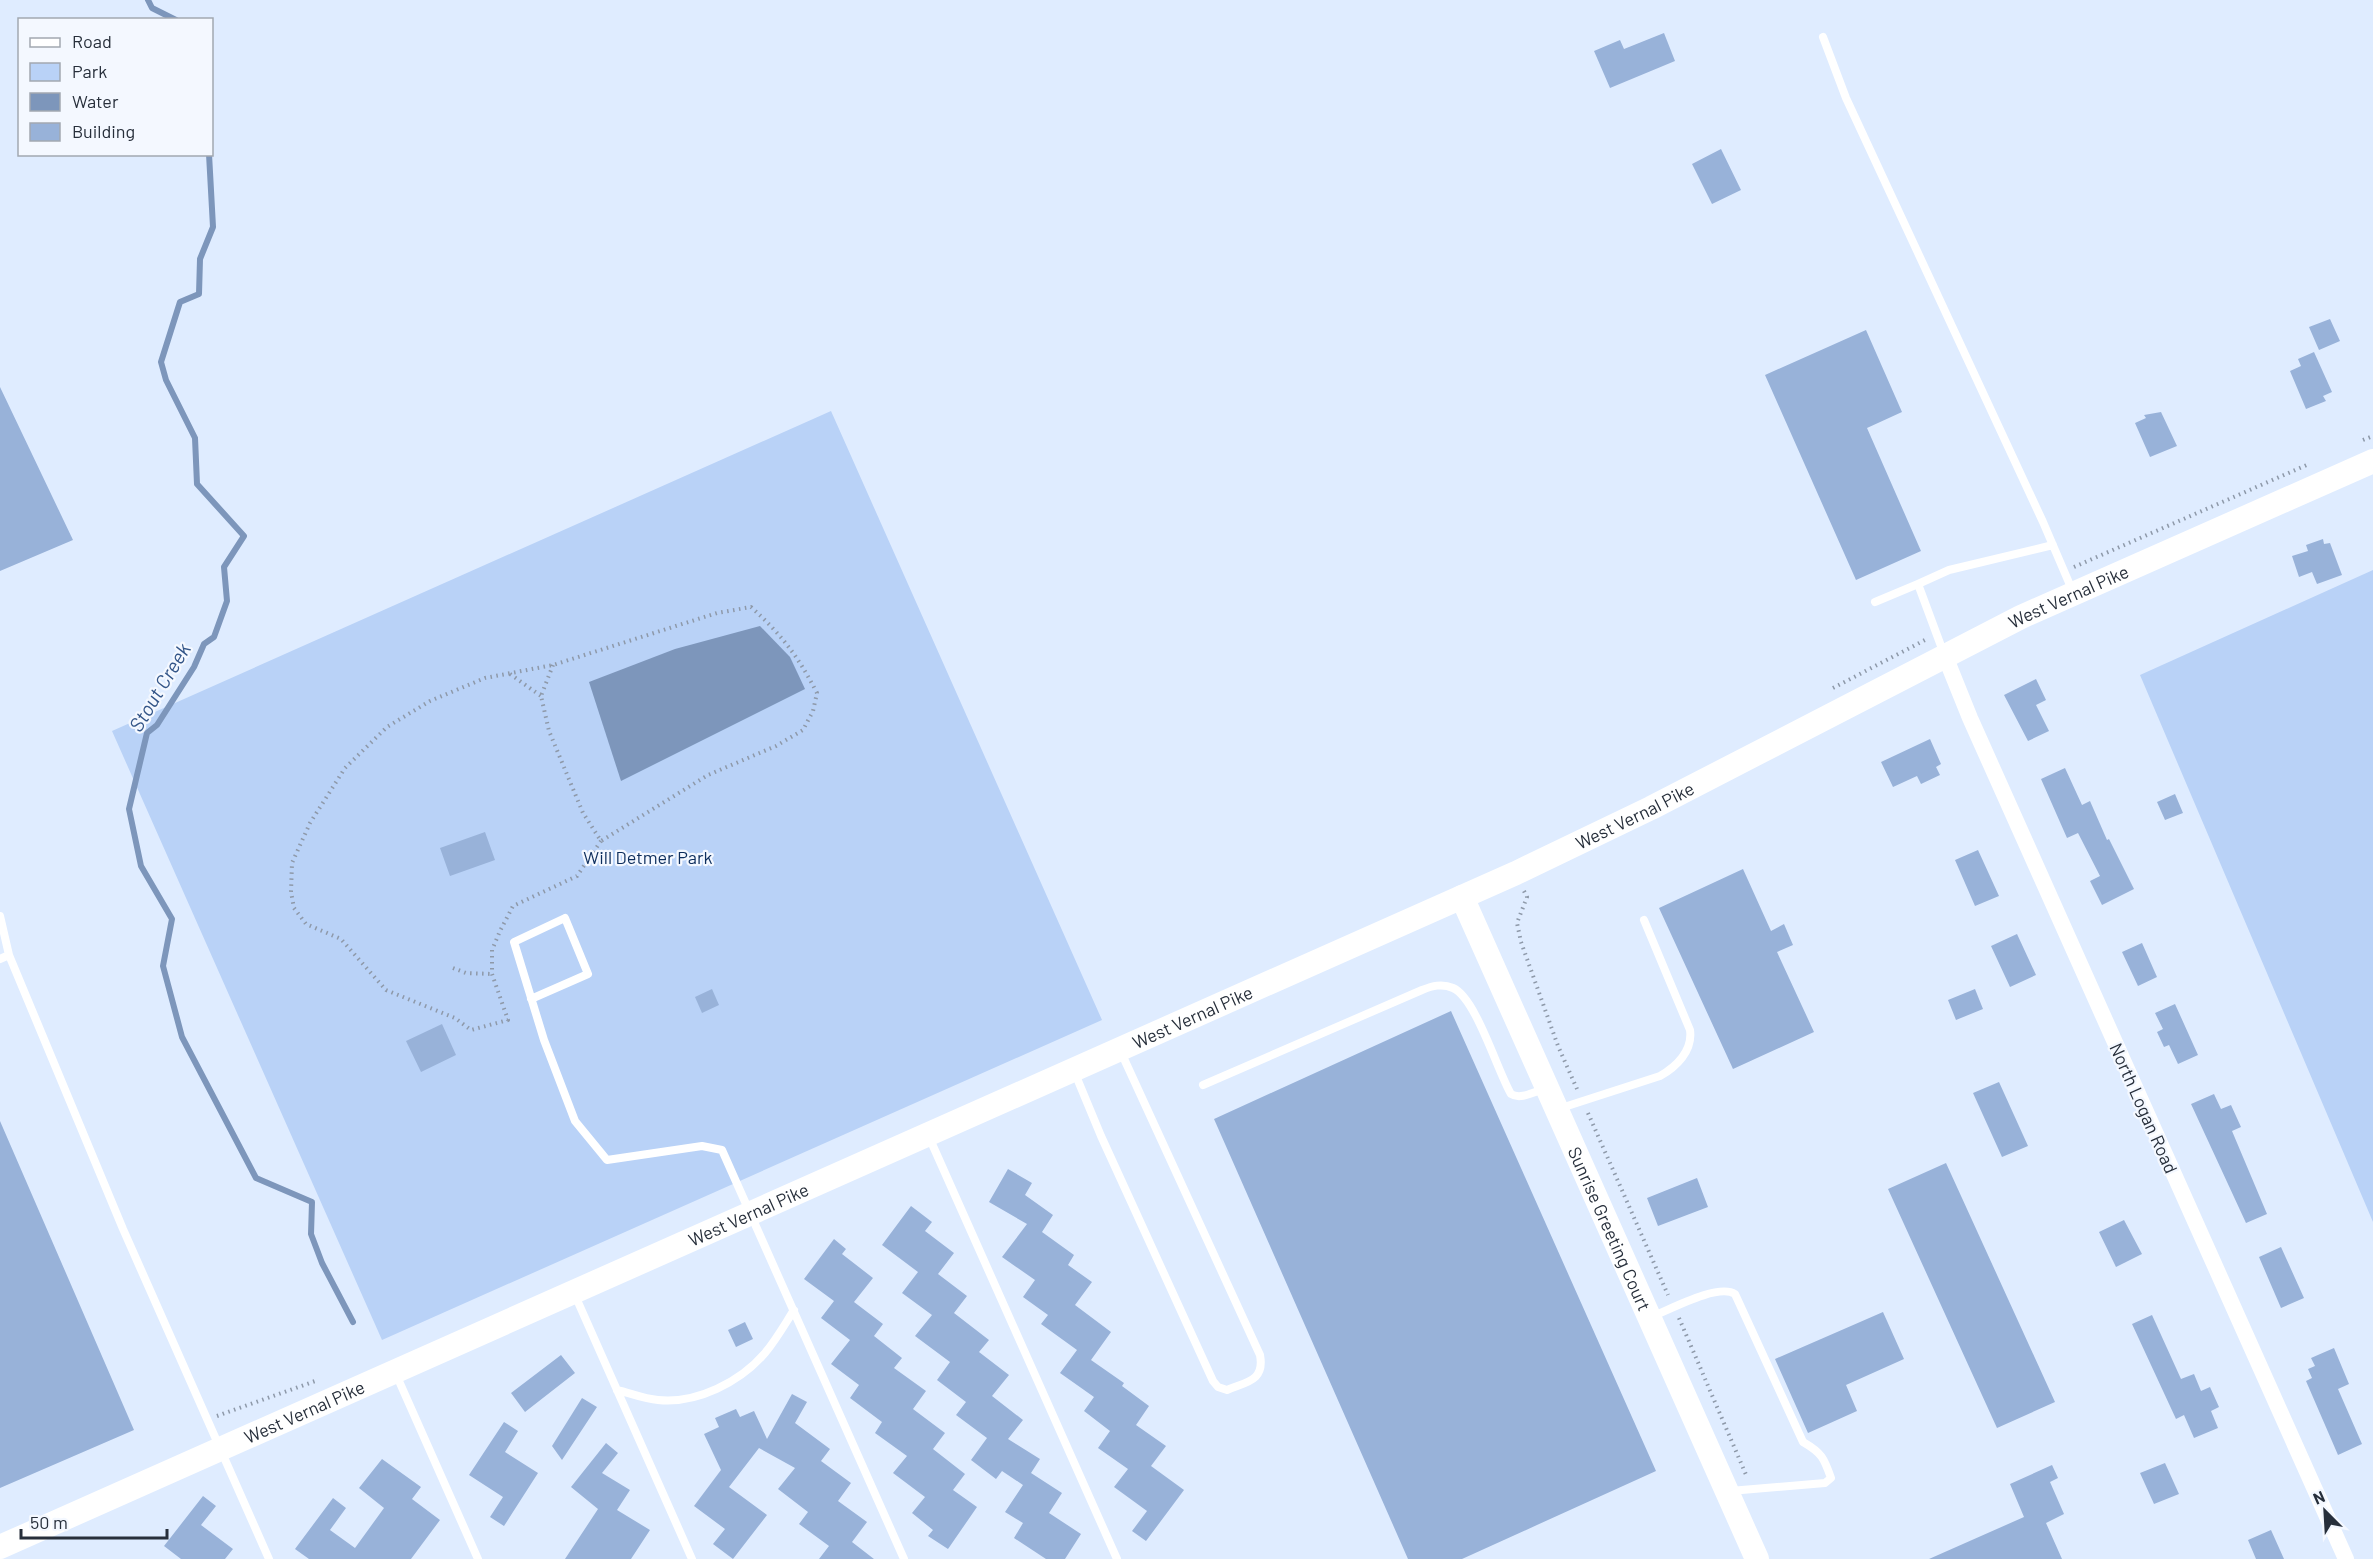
<svg xmlns="http://www.w3.org/2000/svg" width="2373" height="1559" font-family="Barlow,sans-serif">
<style>
.green{fill:#b9d2f7}
.water{fill:#7d96bb}
.lines{fill:none;stroke-linecap:round;stroke-linejoin:round}
.stream{stroke:#7d96bb;stroke-width:6}
.building{fill:#98b2d9}
.path{stroke:#8e99a9;stroke-width:4;stroke-dasharray:1.5 4.5;stroke-linecap:butt}
.lane{stroke:#fff;stroke-width:8}
.street{stroke:#fff;stroke-width:16}
.secondary{stroke:#fff;stroke-width:24}
.labels{text-anchor:middle;dominant-baseline:central;stroke-width:4.5;stroke-linejoin:round;paint-order:stroke}
.street-label{font-size:18px;fill:#272f3b;stroke:#f4f8ff}
.park-label{font-size:18px;fill:#0d2e5d;stroke:#f4f8ff}
.water-label{font-size:20px;font-style:italic;fill:#358;stroke:#f4f8ff}
</style>
<rect width="100%" height="100%" fill="#dfecff"/>
<path class="green" d="M831 411 1102 1020 382 1340 112 731Z
M2373 570V1222L2140 675Z"/>
<path class="water" d="M760 626 790 657 805 689 621 781 589 682 675 649Z"/>
<g class="lines">
<path class="stream" d="M148 0 152 8 176 20
M209 154 213 227 200 259 199 294 180 302 161 362 166 380 195 438 197 484 244 536 224 567 227 601 214 637 204 644 194 667 157 725 147 733 129 809 141 866 172 919 163 966 182 1037 256 1178 312 1202 311 1234 322 1263 353 1322"/>
</g>
<path class="building" d="M1664 33 1675 61 1610 88 1594 51 1620 40 1624 49Z
M1721 149 1741 190 1712 204 1692 164Z
M2330 319 2340 341 2319 350 2309 327Z
M1866 330 1902 412 1867 428 1921 551 1856 580 1765 375Z
M2314 352 2332 392 2323 396 2326 401 2306 409 2290 371 2301 366 2298 359Z
M0 387 73 540 0 571Z
M2161 412 2177 446 2150 457 2135 423 2146 418 2144 415Z
M2323 539 2324 544 2330 543 2342 575 2317 584 2312 572 2299 577 2292 556 2308 551 2306 545Z
M2036 679 2046 700 2036 705 2049 731 2028 741 2004 695Z
M1930 739 1941 764 1936 767 1940 775 1921 784 1917 776 1893 787 1881 762Z
M2065 768 2082 805 2090 801 2107 840 2109 839 2134 889 2102 905 2090 881 2100 876 2078 833 2067 838 2041 779Z
M2175 794 2183 813 2165 820 2157 802Z
M485 832 495 860 450 876 440 848Z
M1978 850 1999 896 1975 906 1955 860Z
M1743 869 1771 931 1784 924 1793 945 1777 952 1814 1032 1733 1069 1659 908Z
M2017 934 2036 975 2010 987 1991 946Z
M2142 943 2157 977 2138 986 2122 952Z
M712 989 719 1005 702 1013 695 997Z
M1975 989 1983 1009 1956 1020 1948 1000Z
M2175 1004 2198 1055 2178 1064 2169 1045 2164 1047 2157 1032 2163 1029 2155 1013Z
M1451 1011 1656 1471 1462 1559H1408L1214 1119Z
M442 1024 456 1055 421 1072 406 1041Z
M1999 1082 2028 1146 2002 1157 1973 1093Z
M2214 1094 2221 1109 2231 1105 2241 1127 2232 1131 2267 1214 2246 1223 2191 1104Z
M0 1121 134 1430 0 1488Z
M1946 1163 2055 1402 1997 1428 1888 1189Z
M1008 1169 1032 1183 1025 1195 1053 1215 1042 1232 1074 1255 1068 1265 1092 1282 1075 1305 1111 1332 1091 1360 1124 1383 1122 1386 1149 1406 1136 1425 1166 1446 1151 1466 1184 1490 1146 1541 1132 1531 1147 1511 1114 1487 1128 1469 1098 1448 1110 1431 1084 1411 1094 1397 1060 1373 1077 1350 1041 1324 1048 1315 1023 1297 1035 1280 1002 1257 1027 1224 989 1202Z
M1697 1178 1708 1207 1658 1226 1647 1198Z
M911 1206 932 1222 925 1231 954 1253 938 1274 967 1296 954 1313 989 1340 979 1352 1009 1375 992 1396 1023 1420 1008 1439 1040 1459 1031 1473 1062 1493 1049 1513 1081 1534 1065 1559H1046L1014 1538 1023 1523 1005 1512 1023 1485 1002 1471 996 1479 971 1460 987 1438 956 1415 966 1402 937 1380 950 1362 915 1336 932 1315 902 1293 918 1272 882 1245Z
M2124 1220 2142 1254 2116 1267 2099 1232Z
M834 1239 846 1249 842 1254 873 1278 854 1302 883 1324 874 1336 902 1358 894 1368 926 1391 913 1409 945 1433 933 1449 965 1474 953 1490 977 1507 948 1549 928 1536 933 1530 912 1513 925 1497 893 1473 907 1456 875 1433 882 1422 850 1398 859 1385 831 1364 850 1340 821 1318 834 1301 804 1279Z
M2281 1247 2304 1298 2281 1308 2259 1257Z
M1883 1312 1904 1359 1846 1385 1857 1411 1808 1433 1775 1359Z
M2152 1315 2181 1379 2194 1374 2201 1391 2210 1387 2219 1407 2211 1411 2218 1428 2194 1438 2184 1415 2176 1419 2132 1324Z
M745 1322 753 1339 736 1347 728 1330Z
M2334 1348 2349 1384 2338 1389 2362 1444 2338 1455 2306 1381 2312 1378 2308 1369 2315 1366 2311 1358Z
M561 1355 575 1373 525 1412 511 1393Z
M792 1394 807 1402 795 1423 830 1449 821 1461 851 1483 838 1501 867 1522 852 1542 874 1559H819L829 1546 799 1524 808 1512 778 1489 795 1468 759 1448 729 1487 767 1515 733 1559 713 1544 725 1529 694 1506 721 1470 704 1434 719 1427 715 1418 736 1409 740 1417 754 1411 767 1439Z
M582 1398 597 1407 562 1460 552 1446Z
M504 1422 518 1431 505 1452 538 1473 504 1526 490 1517 503 1497 469 1475Z
M606 1443 618 1453 602 1473 630 1490 617 1510 650 1530 631 1559H565L598 1509 571 1487Z
M382 1459 421 1487 412 1499 440 1520 411 1559H309L295 1549 333 1498 346 1508 330 1530 355 1548 384 1508 359 1488Z
M2165 1463 2179 1494 2154 1504 2140 1473Z
M2052 1465 2058 1478 2050 1482 2064 1514 2046 1523 2062 1559H1929L2024 1517 2010 1484Z
M203 1496 216 1506 201 1525 233 1549 225 1559H181L164 1546Z
M2271 1530 2284 1559H2256L2248 1540Z"/>
<g class="lines">
<path class="path" d="M2363 440 2373 436
M2074 567 2309 464
M553 665 541 696 549 731 583 813 601 841 708 775 776 746 803 730 813 711 817 693C798 656 781 634 751 607L717 613 553 665 485 678 430 701 387 727 345 768 310 823 292 863 291 892 294 908 306 924 341 939 386 990 455 1018 471 1030 508 1020 492 974V950L500 931 513 906 577 876 601 841
M510 674 541 696
M1833 688 1925 640
M1524 891 1527 897 1517 923 1521 942 1558 1046 1577 1089
M453 968 466 973 492 974
M1588 1113 1668 1295
M1679 1318 1747 1477
M217 1416 318 1380"/>
<path class="lane" d="M1823 37 1846 98 2043 522 2073 592
M1875 602 1918 584
M1944 654 1918 584 1949 570 2053 545
M0 916 9 955 123 1229 269 1559
M0 959 9 955
M531 999 588 974 565 918 514 942 544 1040 575 1121 607 1160 702 1146 722 1150 904 1559
M1074 1071 1101 1136 1213 1381 1218 1387 1227 1390C1246 1382 1265 1381 1260 1355L1120 1050
M1203 1085 1422 990C1432 986 1442 983 1453 988 1476 998 1497 1070 1511 1094 1520 1100 1534 1092 1544 1089
M1558 1109 1660 1076C1676 1067 1693 1051 1690 1030L1644 920
M929 1137 1117 1559
M574 1293 692 1559
M1651 1317C1669 1310 1718 1283 1735 1294L1803 1442C1822 1453 1824 1458 1831 1478L1825 1483 1730 1491
M395 1372 478 1559
M617 1390C630 1393 644 1399 658 1400 697 1404 740 1382 765 1353 776 1340 785 1324 794 1310"/>
<path class="street" d="M1945 656 1970 718 2346 1559"/>
<g class="secondary">
<path id="s1" d="M1462 897 1757 1559"/>
<path id="s2" d="M0 1547 1516 873 1651 808 2021 617 2373 461"/>
</g>
</g>
<g class="labels">
<g class="street-label">
<text stroke="none"><textPath href="#s2" startOffset="2277">West Vernal Pike</textPath></text>
<text stroke="none"><textPath href="#s2" startOffset="1791">West Vernal Pike</textPath></text>
<text stroke="none"><textPath href="#s2" startOffset="1305">West Vernal Pike</textPath></text>
<text transform="translate(2144 1108) rotate(66)">North Logan Road</text>
<text stroke="none"><textPath href="#s2" startOffset="819">West Vernal Pike</textPath></text>
<text stroke="none"><textPath href="#s1" startOffset="363">Sunrise Greeting Court</textPath></text>
<text stroke="none"><textPath href="#s2" startOffset="333">West Vernal Pike</textPath></text>
</g>
<g class="park-label">
<text x="648" y="857">Will Detmer Park</text>
</g>
<g class="water-label">
<text transform="translate(159 687) rotate(-59)">Stout Creek</text>
</g>
</g>
<rect x="18" y="18" width="195" height="138" fill="#f4f8ff" stroke="#a2a8b1" stroke-width="1.5"/>
<rect x="30" y="38" width="30" height="9" fill="#ffffff" stroke="#a2a8b1" stroke-width="1.5"/>
<text x="72" y="48" font-size="18" fill="#272f3b">Road</text>
<rect x="30" y="63" width="30" height="18" fill="#b9d2f7" stroke="#a2a8b1" stroke-width="1.5"/>
<text x="72" y="78" font-size="18" fill="#272f3b">Park</text>
<rect x="30" y="93" width="30" height="18" fill="#7d96bb" stroke="#a2a8b1" stroke-width="1.5"/>
<text x="72" y="108" font-size="18" fill="#272f3b">Water</text>
<rect x="30" y="123" width="30" height="18" fill="#98b2d9" stroke="#a2a8b1" stroke-width="1.5"/>
<text x="72" y="138" font-size="18" fill="#272f3b">Building</text>
<g transform="translate(2325 1511) rotate(336)" stroke="#f4f8ff" stroke-width="4.5" paint-order="stroke">
<path d="M0-4.5L10 22L0 15L-10 22Z" fill="#272f3b"/>
<text y="-9" font-size="16" font-weight="bold" text-anchor="middle" fill="#272f3b">N</text>
</g>
<path d="M21 1529v9h146v-9" fill="none" stroke="#272f3b" stroke-width="3"/>
<text x="30" y="1529" font-size="18" fill="#272f3b" stroke="#f4f8ff" stroke-width="4.5" paint-order="stroke">50 m</text>
</svg>
